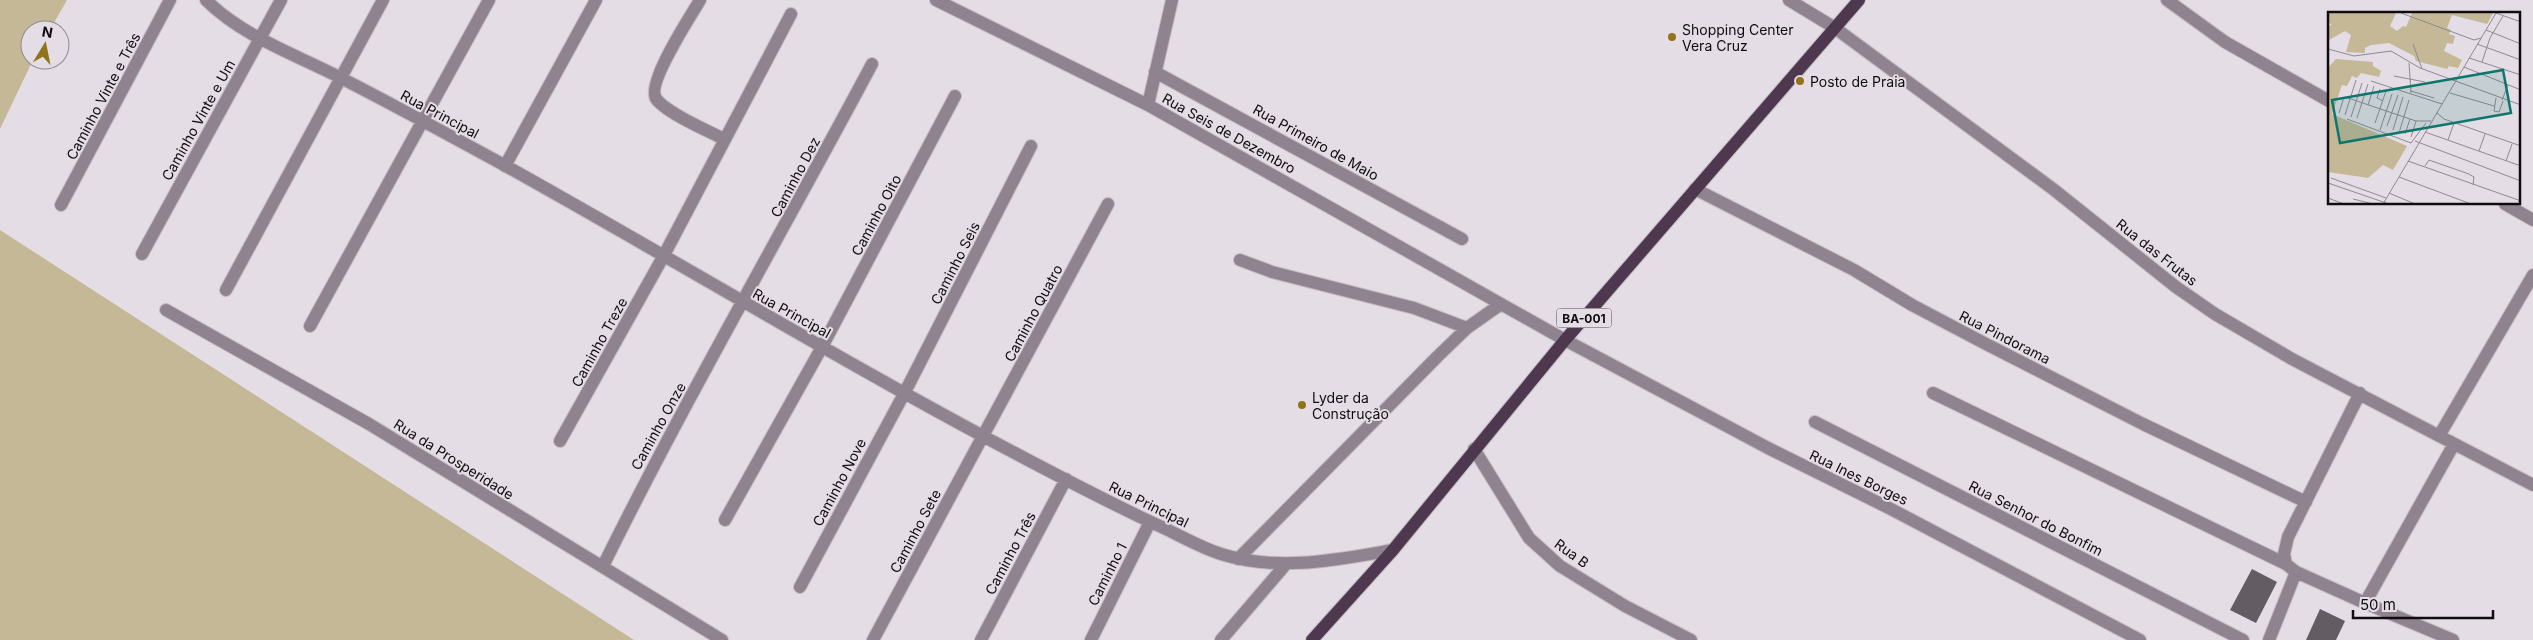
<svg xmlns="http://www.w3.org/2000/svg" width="2533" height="640" font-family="Inter,sans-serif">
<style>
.green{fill:#c5b897}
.building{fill:#635c63}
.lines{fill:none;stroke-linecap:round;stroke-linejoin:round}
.minor-casing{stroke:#c3bcc3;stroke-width:14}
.major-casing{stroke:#c3bcc3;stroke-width:14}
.minor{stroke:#8f8390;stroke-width:12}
.major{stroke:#4d384f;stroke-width:12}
.poi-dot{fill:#917319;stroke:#e5dde6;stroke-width:2}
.labels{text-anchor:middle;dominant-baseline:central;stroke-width:4;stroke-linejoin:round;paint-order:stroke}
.shield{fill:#e5dde6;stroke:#4e4b4f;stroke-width:1}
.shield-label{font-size:12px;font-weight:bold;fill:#0e0c0e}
.poi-label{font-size:14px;fill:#0e0c0e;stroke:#e5dde6;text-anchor:start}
.street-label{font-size:14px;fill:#0e0c0e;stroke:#e5dde6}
.inset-road{fill:none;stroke:#8f8990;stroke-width:1}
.view{fill:#0f766e;fill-opacity:0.15;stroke:#0f766e;stroke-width:2.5}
.inset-edge{fill:none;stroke:#0e0c0e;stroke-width:2.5}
</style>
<rect width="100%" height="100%" fill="#e5dde6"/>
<path class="green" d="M0 0H67L50 30H30V60H33L0 129Z
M0 230 634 640H0Z"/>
<path class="building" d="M2252 569 2277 582 2256 623 2230 610Z
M2320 609 2345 621 2336 640H2306Z"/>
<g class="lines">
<defs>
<path id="minor" d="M206 0C242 36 294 54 339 77 394 105 449 135 504 165 673 259 839 360 1011 451 1062 478 1113 505 1166 529 1184 538 1202 548 1221 554 1278 572 1335 560 1393 550
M700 0C691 16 644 86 657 100 669 114 706 130 724 139
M936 0 1148 105 1565 340 1768 448 1887 507 2140 640
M1789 0 1835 28 2053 189 2176 287 2215 314 2292 359 2533 485
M2167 0 2225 42 2329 101
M1155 72 1462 239
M1148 105 1172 0
M505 166 596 0
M1695 189 1854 270 1912 305 1986 344 2143 424 2306 502
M2505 204 2533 220
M61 205 170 0
M142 254 281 0
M1240 260 1272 272 1414 308 1467 328
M226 290 383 0
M166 310 369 424 722 640
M310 326 489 0
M1933 393 2286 564
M2360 393 2288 537 2284 554 2286 564 2296 572 2365 603 2454 444
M1815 422 2243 640
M2439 436 2533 275
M560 441 663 257 791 14
M1474 449 1529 538 1560 566 1625 606 1691 640
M725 520 822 347 955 96
M1238 559 1437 357 1467 328 1501 304
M603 566C687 396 783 231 872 64
M800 587 905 392 1031 146
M2365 603 2453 640
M873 640 1108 204
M981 640 1066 479
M1091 640 1150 522
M1221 640 1286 564
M2269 640 2296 572"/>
<path id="major" d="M1312 640 1393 550 1565 340 1859 0"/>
</defs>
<use href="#minor" class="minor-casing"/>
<use href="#major" class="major-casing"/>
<use href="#minor" class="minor"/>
<use href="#major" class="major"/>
</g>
<g class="poi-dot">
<circle cx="1672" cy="37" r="5"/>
<circle cx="1800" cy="81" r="5"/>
<circle cx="1302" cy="405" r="5"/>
</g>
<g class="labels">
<rect class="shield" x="1556.5" y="308.5" width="55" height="19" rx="4"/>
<g class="shield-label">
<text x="1584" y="318">BA-001</text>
</g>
<g class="poi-label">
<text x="1682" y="29">Shopping Center<tspan x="1682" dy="16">Vera Cruz</tspan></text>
<text x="1810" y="81">Posto de Praia</text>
<text x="1312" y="397">Lyder da<tspan x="1312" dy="16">Construção</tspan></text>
</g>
<g class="street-label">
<text transform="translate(103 96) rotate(-62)">Caminho Vinte e Três</text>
<text transform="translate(440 114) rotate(28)">Rua Principal</text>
<text transform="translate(198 120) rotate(-61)">Caminho Vinte e Um</text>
<text transform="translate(1229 133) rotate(29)">Rua Seis de Dezembro</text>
<text transform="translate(1316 142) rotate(29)">Rua Primeiro de Maio</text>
<text transform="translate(795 177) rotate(-62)">Caminho Dez</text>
<text transform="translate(876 215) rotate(-62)">Caminho Oito</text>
<text transform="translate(2157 252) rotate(38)">Rua das Frutas</text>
<text transform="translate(955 263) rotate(-63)">Caminho Seis</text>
<text transform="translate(792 313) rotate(29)">Rua Principal</text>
<text transform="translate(1033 313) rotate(-62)">Caminho Quatro</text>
<text transform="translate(2005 337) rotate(27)">Rua Pindorama</text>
<text transform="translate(599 342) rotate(-61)">Caminho Treze</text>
<text transform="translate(658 426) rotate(-61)">Caminho Onze</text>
<text transform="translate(454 459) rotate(32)">Rua da Prosperidade</text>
<text transform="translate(1859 477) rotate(26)">Rua Ines Borges</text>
<text transform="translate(839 482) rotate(-62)">Caminho Nove</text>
<text transform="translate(1149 504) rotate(26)">Rua Principal</text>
<text transform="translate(2036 518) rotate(27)">Rua Senhor do Bonfim</text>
<text transform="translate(915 531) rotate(-62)">Caminho Sete</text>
<text transform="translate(1010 553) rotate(-62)">Caminho Três</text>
<text transform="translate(1572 553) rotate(36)">Rua B</text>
<text transform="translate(1107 574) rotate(-63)">Caminho 1</text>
</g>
</g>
<g transform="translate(2328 12)">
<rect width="192" height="192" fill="#e5dde6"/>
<path d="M0 1H68L62 14 69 19 75 14 78 15 84 1H165L159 12 124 3 119 16 123 18 121 22 127 24 125 32 119 31 116 39 134 48 130 56 121 54 119 57 88 49 86 44 61 31 43 33 37 36V41L18 40 23 23 17 19 1 28 0 14 4 13 0 10ZM8 47 45 50V54L53 59 51 65 33 61 29 66 24 64 19 74 14 73 4 102 79 134 65 158 55 153 40 166 0 160V56Z" fill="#c5b897"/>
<path class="inset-road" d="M73 1 146 28 153 26M168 1 193 10M158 18 193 32M85 32 94 57M149 32 193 48M0 37 26 44 63 39 92 56 193 93M141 46 193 63M154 50 162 26 175 4M81 51 83 81M136 55 193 78M66 64 97 70M43 69 114 92M52 77 49 86 55 89M83 79 106 86M122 81 166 94M17 85 88 109H103M168 86 166 99 171 100 175 89M174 88 180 73M40 93 46 74M11 101 16 85M109 101 116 107 193 134M17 103 28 68M23 105 34 71M29 106 40 72M19 107 83 131 98 111M47 111 58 79M59 114 70 83M52 118 64 82M65 118 75 85M97 120 193 154M71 121 81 88M77 122 82 107M83 125 88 109M120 128 126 111M87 129 193 169M151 139 157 122M80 149 193 189M178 149 184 132M97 154 101 148 141 162 146 165 145 173M71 165 143 192M3 166 58 186M0 171 61 192M61 181 87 192M0 186 16 192M25 187 45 192M55 192 168 1"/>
<path class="view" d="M175 58 183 101 12 131 4 88Z"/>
<rect width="192" height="192" class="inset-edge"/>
</g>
<g transform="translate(45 45) rotate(10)"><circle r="24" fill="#e5dde6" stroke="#8f8990"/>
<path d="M0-4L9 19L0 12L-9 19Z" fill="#917319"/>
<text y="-8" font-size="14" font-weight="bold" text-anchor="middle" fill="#0e0c0e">N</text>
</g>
<path d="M2353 610v8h140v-8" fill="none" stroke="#0e0c0e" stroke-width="2.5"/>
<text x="2360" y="610" font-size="15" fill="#0e0c0e" stroke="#e5dde6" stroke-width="4" paint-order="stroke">50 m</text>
</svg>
